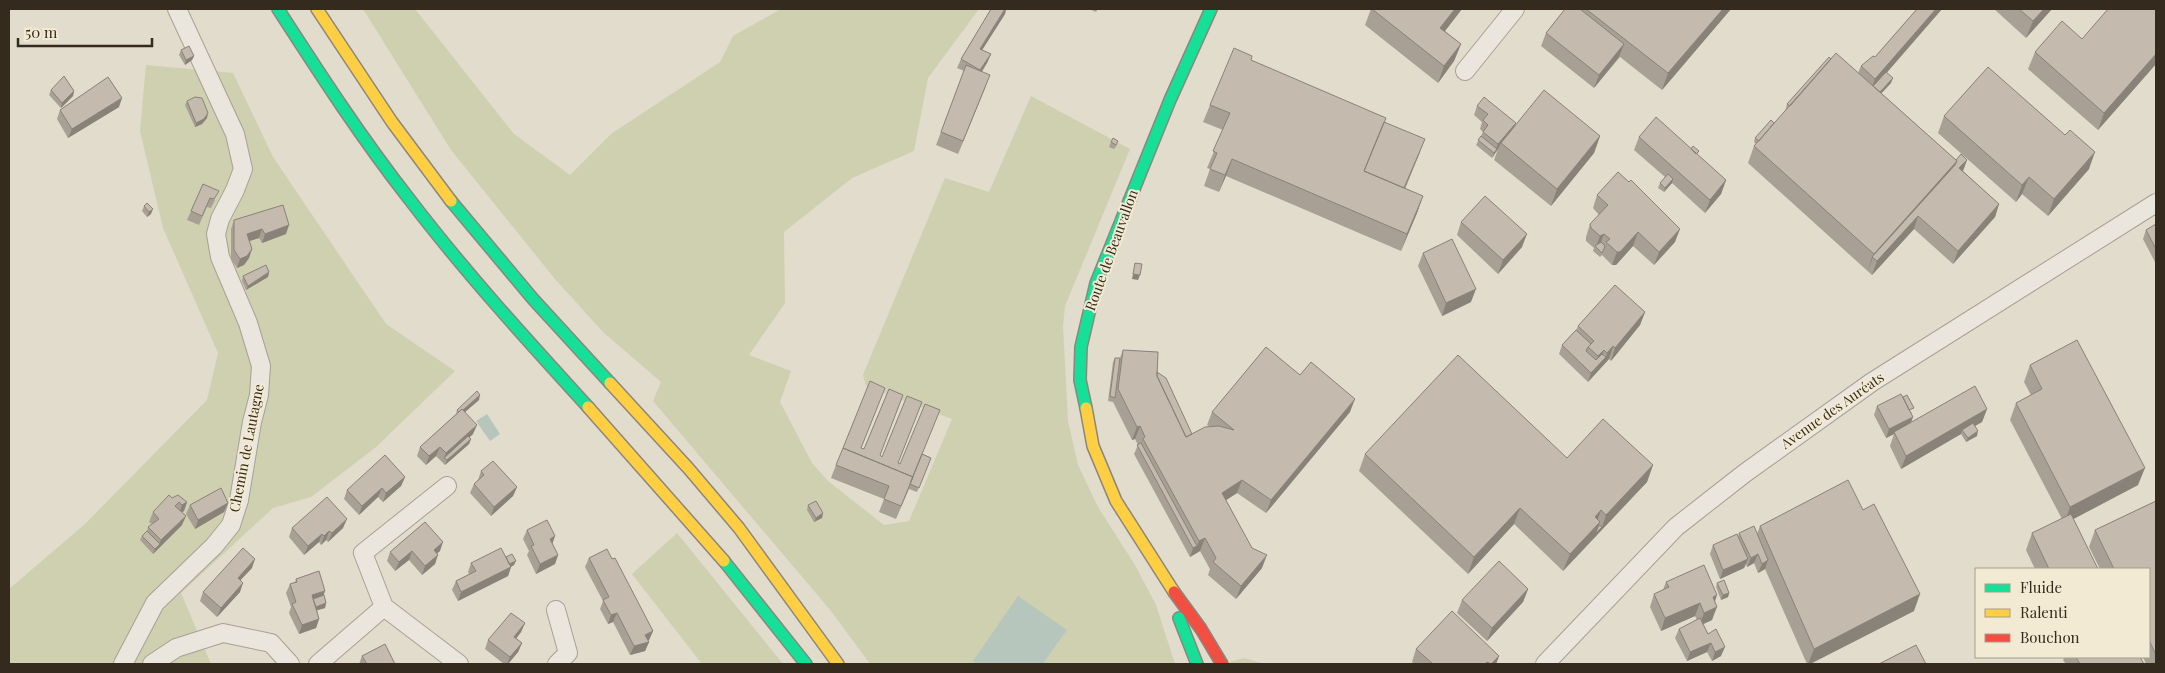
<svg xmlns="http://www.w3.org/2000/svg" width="2165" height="673" font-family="'Playfair Display',serif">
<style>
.green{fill:#ced0af}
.water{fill:#b7c6bd}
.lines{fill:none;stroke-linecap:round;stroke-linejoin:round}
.street-casing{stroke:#a6a195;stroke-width:20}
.fast-casing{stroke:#8c867c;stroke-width:14}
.slow-casing{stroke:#8c867c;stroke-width:14}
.jam-casing{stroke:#8c867c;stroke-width:14}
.street{stroke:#eae6dd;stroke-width:18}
.fast{stroke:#16e098;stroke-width:11}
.slow{stroke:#ffcf43;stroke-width:11}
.jam{stroke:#f24e42;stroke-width:11}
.wall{fill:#a9a095}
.shaded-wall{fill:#898279}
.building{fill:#c4baad;stroke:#898279}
.labels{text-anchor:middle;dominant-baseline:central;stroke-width:4;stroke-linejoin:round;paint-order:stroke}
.street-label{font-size:14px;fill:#342a1e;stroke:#f2ead2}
</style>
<rect width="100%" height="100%" fill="#e1dccc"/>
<path class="green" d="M363 9H415L514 134 570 175 611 134 720 62 733 36 781 9H979L928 78 914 151 852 178 784 232 785 303 749 355 791 371 780 402 812 463 828 481 884 525 909 521 952 419 866 386 863 375 945 178 989 192 1031 96 1130 149 1065 306 1063 326 1068 421 1078 465 1098 507 1135 565 1156 605 1175 664H1043L1067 630 974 661 977 664H870L831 611 653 401 661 382 603 332 555 279 451 150Z
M146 65 233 73 273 157 386 324 455 371 376 447 311 497 273 508 181 593 211 664H9V589L85 524 207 400 218 353 163 228 140 131Z
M677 533 783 664H702L632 574Z
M1244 658 1265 664H1231L1230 662Z"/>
<path class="water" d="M487 414 500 434 490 441 476 421Z
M1018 596 1067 630 1043 664H977L973 661Z"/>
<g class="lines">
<defs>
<path id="street" d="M1465 71 1515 9
M384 607 363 553 447 486
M556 610 568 653 557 664
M123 664 155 603 214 546 231 525 239 500 252 422 259 395 261 366 248 323 220 257 216 234 220 219 235 190 243 169 235 134 177 9
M152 664 176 648 223 633 271 643 290 664
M318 664 384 607 459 664
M1545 664 1676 527 1745 473 1872 382 2156 203"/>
<path id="fast" d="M278 9C320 74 362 139 410 200 465 272 527 340 588 407
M451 201 533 299 610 383
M1086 408 1080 380 1081 347 1096 283 1170 100 1211 9
M724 561 806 664
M1179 618 1197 664"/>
<path id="slow" d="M317 9 392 122 451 201
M610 383 689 469 739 528 838 664
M588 407 724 561
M1086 408 1093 446 1116 501 1174 592"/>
<path id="jam" d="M1174 592 1201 629 1222 664"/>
</defs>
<use href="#street" class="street-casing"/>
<use href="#fast" class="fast-casing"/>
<use href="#slow" class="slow-casing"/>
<use href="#jam" class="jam-casing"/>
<use href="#street" class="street"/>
<use href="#fast" class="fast"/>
<use href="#slow" class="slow"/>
<use href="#jam" class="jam"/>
</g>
<path class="wall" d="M990 9H1006L1005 14 982 50 991 54 987 63 982 72 985 88 958 154 936 145 964 71 957 68 961 59 990 11Z
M1089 9H1098L1096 12Z
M1371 9H1462L1445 31 1461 44 1454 61 1438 83 1365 25Z
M1565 9H1731L1662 90 1620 57 1594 88 1541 46 1546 33Z
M1917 9H1942L1887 72 1891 83 1881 93 1956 160H1967L1963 171 1999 204 1995 217 1953 264 1914 229 1872 275 1748 163 1754 146 1756 144 1754 142 1755 138 1774 123 1785 112 1787 104 1831 59 1858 73 1861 66 1875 57Z
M1994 9H2052L2026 38Z
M2156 9V64L2098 130 2028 69 2035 52 2082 39Z
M181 50 194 56 192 60 185 65 179 55Z
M1251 60 1384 122 1420 152 1405 189 1423 196 1417 213 1401 251 1226 176 1219 192 1204 186 1210 169 1207 168 1223 130 1203 122 1210 105Z
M51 90 74 91 73 96 61 108 49 95Z
M187 101 207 118 202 124 195 127 185 105Z
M1477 106 1515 126 1600 136 1594 153 1551 206 1494 160 1498 149 1492 158 1476 145 1483 132 1480 129 1482 122 1474 115Z
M119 107 68 138 57 119 60 110Z
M1944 116 2089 169 2048 216 2022 194 2016 202 1938 133Z
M1639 137 1699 151 1697 155 1726 180 1721 194 1705 213 1672 183 1664 192 1658 188 1660 183 1665 177 1634 150Z
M1111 142 1117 145 1114 149 1109 147Z
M203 184 215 200 211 208 207 207 199 225 187 220Z
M1597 195 1675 242 1654 265 1633 246 1616 265H1612L1602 255 1600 257 1593 251 1594 248 1586 241V237L1590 224 1599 215 1593 208Z
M144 206 151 214 147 217 142 211Z
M234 220 286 234 262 243 259 238 249 241 252 249 249 258 244 265 237 268 231 259V229Z
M1461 222 1522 247 1498 274 1457 235Z
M2156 224V264L2143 239 2146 230Z
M1423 253 1471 302 1442 316 1418 266Z
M269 272 268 277 246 290 242 281 243 276Z
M1645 312 1640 325 1611 361 1609 359 1588 382 1559 354 1562 345 1576 330 1578 326Z
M1123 350 1157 372 1192 434 1209 426 1207 425 1212 412 1300 375 1350 412 1266 513 1237 493 1226 500 1262 568 1236 599 1208 575 1210 569 1200 551 1190 557 1134 454 1138 445 1135 439 1132 440 1113 402 1108 401 1113 362 1115 358H1120Z
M2030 365 2138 485 2073 519 2098 569H2035L2026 550 2032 533 2062 519 2010 420 2016 403 2031 395 2024 382Z
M479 400 465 412 473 434 469 438 471 439 469 444 445 465 436 456 426 465 417 456 420 447 456 414 457 410Z
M1877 406 1912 412 1911 413V423L1987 409 1982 422 1975 426 1977 436 1966 442 1961 434 1901 469 1890 446 1894 434 1886 438 1874 415Z
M861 448 900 464 923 454 931 458 917 492 909 489 896 519 879 512 884 499 831 478 836 465Z
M1365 454 1567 458 1653 465 1647 482 1563 571 1514 524 1468 574 1359 471Z
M481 471 517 487 513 496 491 516 470 493 474 484 478 480Z
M405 477 401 486 383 502 378 497 359 515 344 499 347 490Z
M172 498 187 502 184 511 182 512V525L153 554 140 540 142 536 147 531 148 527 152 524 149 522 153 512Z
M2156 501V664H2146L2143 657H2149V569H2100L2089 547 2095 530Z
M228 503 224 512 195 529 186 514 190 505Z
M808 505 823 513 822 518 814 522 807 510Z
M425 522 440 551 437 553 435 564 422 575 409 560 395 571 387 561 390 552Z
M1760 526 1914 611 1810 664H1807L1765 569 1758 573 1754 563 1747 567 1746 564 1744 568 1720 579 1710 554 1713 545 1738 537 1739 533 1757 534Z
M292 528H343L328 542 326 540 321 545 319 542 304 555 289 537Z
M527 530 552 544 558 555 555 564 536 574 527 555 529 551 523 539Z
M506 557 514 565 511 567 508 576 458 601 452 590 456 581 469 574 468 572 471 563Z
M589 558 612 559 653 631 649 640H648L649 642 645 651 630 655 613 622 608 624 600 609 603 601 585 567Z
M252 568 240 580V592L217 617 200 601 203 592Z
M296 579 324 595 326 603 325 608 317 610 319 619 316 628 299 634 289 613 291 607 286 593 290 584 295 582Z
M1666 582 1715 602 1712 620 1703 624 1708 634 1721 656 1712 661 1707 652 1687 661 1675 638 1679 629 1697 620 1695 616 1661 631 1650 607 1654 594 1663 590Z
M1717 583 1729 593 1728 597 1721 600 1716 587Z
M1528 589 1523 602 1487 641 1457 613 1462 600Z
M525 623 521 632 516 639 522 643 518 652 508 664H504L485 649 488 640Z
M1416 649 1499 656 1496 664H1414L1412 662Z
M362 656 395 664H359Z
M2065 657H2140L2144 664H2066L2063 660Z"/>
<path class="shaded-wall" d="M1005 9H1006L1005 14 977 58 980 49Z
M1455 9H1462L1434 45 1440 28Z
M1723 9H1731L1662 90 1668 73Z
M1936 9H1942L1870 92 1875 79Z
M2044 9H2052L2026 38 2033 21Z
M1461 44 1454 61 1438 83 1444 66Z
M1624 44 1619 57 1594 88 1599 75Z
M991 54 987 63 976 79 980 70Z
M2156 54V64L2098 130 2104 113Z
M194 56 192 60 185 65 186 60Z
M990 75 985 88 958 154 963 141Z
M1893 78 1891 83 1878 97 1879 93Z
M74 91 73 96 61 108 62 103Z
M122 98 119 107 68 138 72 129Z
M208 113 207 118 202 124 195 127 196 123Z
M1516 123 1512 132 1501 143 1498 149 1492 158 1498 144Z
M1600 136 1594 153 1551 206 1557 189Z
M1425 139 1420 152 1398 205 1403 192Z
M2095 152 2089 169 2048 216 2054 199Z
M1232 159 1226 176 1219 192 1225 175Z
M1967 160 1962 173 1959 168Z
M1957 161 1950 178 1872 257 1868 271 1874 254Z
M2029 177 2022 194 2016 202 2022 185Z
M1673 179 1672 183 1664 192 1665 188Z
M1726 180 1721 194 1705 213 1710 200Z
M1423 196 1417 213 1401 251 1407 234Z
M1999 204 1995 217 1953 264 1958 251Z
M153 209 151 214 147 217 149 212Z
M1918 216 1914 229 1872 275 1877 261Z
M289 225 286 234 262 243 265 234Z
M262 229 259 238 243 243 247 234Z
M1680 229 1675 242 1654 265 1659 252Z
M1638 232 1633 246 1616 265H1612L1617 252Z
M1527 234 1522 247 1498 274 1503 260Z
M1604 234 1599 247H1596L1600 236Z
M252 249 249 258 244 265 237 268 240 259Z
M269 272 268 277 246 290 248 286Z
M1133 274 1140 275 1138 280 1132 279Z
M1476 289 1471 302 1442 316 1446 303Z
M1645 312 1640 325 1611 361 1615 348Z
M1613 346 1609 359 1588 382 1591 373 1606 357 1607 353Z
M1604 350 1599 363 1593 369 1598 356Z
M480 395 479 400 458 418 460 413Z
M1355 399 1350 412 1266 513 1271 500Z
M1987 409 1982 422 1964 432 1962 430 1961 434 1901 469 1906 456Z
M1913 417 1910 426 1894 432V434L1886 438 1889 429Z
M477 425 473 434 446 459 444 458 446 453Z
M1140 426 1135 439 1132 440 1137 427Z
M1978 431 1977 436 1966 442 1968 438Z
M471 439 469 444 445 465 447 460Z
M440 447 436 456 426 465 429 456Z
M1653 465 1647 482 1563 571 1570 554 1595 517 1601 510 1595 527 1600 522 1595 534 1602 527 1606 515Z
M2145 468 2138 485 2064 524 2070 507Z
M405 477 401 486 383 502 386 493Z
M1242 480 1237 493 1217 506 1222 493Z
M517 487 513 496 491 516 494 507Z
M382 488 378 497 359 515 362 506Z
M187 502 184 511 179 514 182 505Z
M228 503 224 512 195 529 198 520Z
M1520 508 1514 524 1468 574 1474 557Z
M823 513 822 518 814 522 816 518Z
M186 516 182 525 158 549 161 540Z
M347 519 343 528 328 542 332 533Z
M329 531 326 540 321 545 324 536Z
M322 534 319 542 304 555 308 546Z
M555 536 552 545 550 539Z
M1205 538 1200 551 1190 557 1193 548 1197 546 1199 541Z
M443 542 440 551 431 559 434 550Z
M160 544 158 549 153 554 155 549Z
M412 551 409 560 395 571 399 562Z
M1758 554 1754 563 1747 567 1751 558Z
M438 555 435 564 422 575 425 566Z
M558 555 555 564 536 574 540 564Z
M1267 555 1262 568 1236 599 1241 586Z
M255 559 252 568 234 587 238 578Z
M1748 559 1744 568 1720 579 1723 570Z
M1768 560 1765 569 1758 573 1762 564Z
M516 561 514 565 505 570 506 566Z
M511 567 508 576 458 601 461 592Z
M243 583 240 592 217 617 221 608Z
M1528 589 1523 602 1487 641 1492 628Z
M325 591 322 600H310L312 595Z
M1729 593 1728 597 1721 600 1723 595Z
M1920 594 1914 611 1810 664H1808L1814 649Z
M1717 595 1713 608V597Z
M326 603 325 608 311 612 313 608Z
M1700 603 1695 616 1661 631 1665 618Z
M1717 607 1712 620 1699 626 1704 613Z
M617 613 613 622 608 624 611 615Z
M319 619 316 628 299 634 302 625Z
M525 623 521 632 510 646 514 637Z
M653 631 649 640 642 644 645 635Z
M649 642 645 651 630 655 634 646Z
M522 643 518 652 508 664H507L510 657Z
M1711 643 1707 652 1687 661 1690 652Z
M1725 647 1721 656 1712 661 1715 652Z
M1499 656 1496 664H1491Z"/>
<path class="building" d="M991 9H1005L980 49 991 54 980 70 961 59Z
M1372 9H1455L1440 28 1461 44 1444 66Z
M1565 9H1580L1624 44 1599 75 1546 33Z
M1586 9H1723L1668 73Z
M1917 9H1936L1875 79 1861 66 1873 56 1875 57Z
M2019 9H2044L2033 21Z
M2108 9H2156V54L2104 113 2035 52 2062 21 2082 39Z
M189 46 194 56 186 60 181 50Z
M1234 48 1252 56 1251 60 1386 118 1364 171 1423 196 1407 234 1232 159 1225 175 1210 169 1217 153 1213 151 1230 113 1210 105Z
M1836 53 1957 161 1874 254 1754 146Z
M1829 57 1831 59 1790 106 1787 104Z
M966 65 990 75 963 141 941 132Z
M1988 67 2065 135 2070 130 2095 152 2054 199 2029 177 2022 185 1944 116Z
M1886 72 1893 78 1880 92 1873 86Z
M64 76 74 91 62 103 51 90Z
M108 77 122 98 72 129 60 110Z
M1544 90 1600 136 1557 189 1501 143Z
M195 97 202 98 208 113 204 119 196 123 187 101Z
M1484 97 1516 123 1498 144 1483 132 1488 125 1483 120 1488 114 1477 106Z
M1656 117 1726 180 1710 200 1639 137Z
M1771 120 1774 123 1759 141 1755 138Z
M1384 122 1425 139 1404 188 1364 171Z
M1481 136 1497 149 1494 153 1478 140Z
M1113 138 1118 141 1116 145 1111 142Z
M1693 146 1699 151 1696 154 1691 149Z
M1961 154 1967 160 1959 168 1999 204 1958 251 1918 216 1877 261 1872 257 1955 165 1957 161 1956 160Z
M1618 172 1629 182 1631 180 1680 229 1659 252 1638 232 1620 252H1617L1606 242 1610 239 1604 234 1600 236 1591 228 1590 224 1608 205 1597 195Z
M1668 174 1673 179 1665 188 1660 183Z
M203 184 219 191 214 199 210 198 202 216 191 211Z
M1485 196 1527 234 1503 260 1461 222Z
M147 203 153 209 149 212 144 206Z
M283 205 289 225 265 234 262 229 247 234 252 249 247 256 240 259 234 250V220Z
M2156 224V249L2146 230Z
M1452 239 1476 289 1446 303 1423 253Z
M1601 242 1605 246 1603 251 1602 253 1595 246Z
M1135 263 1142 264 1140 275 1133 274Z
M266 265 269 272 248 286 243 276Z
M1615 285 1645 312 1615 348 1613 346 1607 353 1604 350 1598 356 1588 347 1594 341 1578 326Z
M1576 330 1591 344 1588 347 1586 351 1596 360 1602 354 1606 357 1591 373 1562 345Z
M2077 340 2145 468 2070 507 2016 403 2042 389 2030 365Z
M1266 347 1300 375 1311 362 1355 399 1271 500 1242 480 1222 493 1252 548 1267 555 1241 586 1213 562 1216 558 1205 538 1199 541 1143 439 1145 437 1140 426 1137 427 1118 389 1123 350 1158 352 1157 376 1186 437 1205 427 1219 426 1234 430 1212 412Z
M1458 355 1567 458 1603 419 1653 465 1606 515 1601 510 1595 517 1600 522 1570 554 1520 508 1474 557 1365 454Z
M1115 358H1120L1115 398 1110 396Z
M1157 372 1166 378 1192 434 1186 437 1157 376Z
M870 381 885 388 861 448 864 449 889 389 903 395 880 455 882 457 907 396 922 402 898 463 900 464 925 404 940 410 911 481 913 477 843 448Z
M1975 386 1987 409 1906 456 1894 432Z
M477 391 480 395 463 410 462 409 459 412 457 410Z
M1901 394 1913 417 1889 429 1877 406Z
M1907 395 1914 408 1909 410 1903 397Z
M462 409 477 425 446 453 440 447 429 456 420 447Z
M1973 423 1978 431 1968 438 1962 430Z
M468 436 471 439 447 460 444 458Z
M1141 443 1197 546 1193 548 1137 445Z
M843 448 913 477 901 506 884 499 889 486 836 465Z
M922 454 931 458 919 488 910 484Z
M385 455 405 477 386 493 382 488 362 506 347 490Z
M493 461 517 487 494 507 474 484 484 475 481 471Z
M1848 480 1863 510 1874 504 1920 594 1814 649 1760 526Z
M221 488 228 503 198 520 190 505Z
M169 495 172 498 178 495 187 502 182 505 179 502 175 506 186 516 161 540 148 527 159 519 153 512Z
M327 497 347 519 332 533 329 531 324 536 322 534 308 546 292 528Z
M816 501 823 513 816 518 808 505Z
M2156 501V655L2149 640V569H2114L2095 530Z
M2071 514 2098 569H2049L2032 533Z
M547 520 555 536 550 539 558 555 540 564 531 546 534 545 527 530Z
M425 522 443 542 434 550 438 555 425 566 412 551 399 562 390 552Z
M1599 525 1602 527 1595 534Z
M1754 526 1768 560 1762 564 1758 554 1751 558 1739 533Z
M147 531 160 544 155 549 142 536Z
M1737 534 1748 559 1723 570 1713 545Z
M243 548 255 559 238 578 243 583 221 608 203 592Z
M501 548 511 567 461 592 456 581 476 571 471 563Z
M607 549 612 559 615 558 653 631 645 635 649 642 634 646 617 613 611 615 603 600 609 597 589 558Z
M512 554 516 561 509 564 506 557Z
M1499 561 1528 589 1492 628 1462 600Z
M1704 565 1717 595 1713 597 1717 607 1704 613 1700 603 1665 618 1654 594 1669 587 1666 582Z
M319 571 325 591 312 595 319 619 302 625 292 604 296 602 290 584 297 582 296 579Z
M1724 580 1729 593 1723 595 1717 583Z
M324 595 326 603 316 607 313 599Z
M1452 611 1499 656 1491 664 1487 662 1485 664H1433L1416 649Z
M511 613 525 623 514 637 522 643 510 657 488 640Z
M1700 618 1708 634 1716 629 1725 647 1715 652 1711 643 1690 652 1679 629Z
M385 644 395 664H367L362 656Z
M1916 645 1926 664H1879Z
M2076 657H2140L2144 664H2080Z"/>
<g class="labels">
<g class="street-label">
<text transform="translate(1111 250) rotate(-70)">Route de Beauvallon</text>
<text transform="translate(1832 410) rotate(-35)">Avenue des Auréats</text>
<text transform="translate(246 448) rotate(-79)">Chemin de Lautagne</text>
</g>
</g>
<rect width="2165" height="673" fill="none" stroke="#342a1e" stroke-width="20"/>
<rect x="1975" y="568" width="175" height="90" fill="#f2ead2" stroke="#a69d8a"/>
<rect x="1985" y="584" width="25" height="8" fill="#16e098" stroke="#a69d8a"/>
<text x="2020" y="593" font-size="15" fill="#342a1e">Fluide</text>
<rect x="1985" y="609" width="25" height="8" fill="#ffcf43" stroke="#a69d8a"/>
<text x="2020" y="618" font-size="15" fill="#342a1e">Ralenti</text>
<rect x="1985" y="634" width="25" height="8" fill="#f24e42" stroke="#a69d8a"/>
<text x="2020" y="643" font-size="15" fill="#342a1e">Bouchon</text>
<path d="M18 38v8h134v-8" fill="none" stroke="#342a1e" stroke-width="2.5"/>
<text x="25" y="38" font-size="15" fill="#342a1e" stroke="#f2ead2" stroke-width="4" paint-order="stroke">50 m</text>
</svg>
